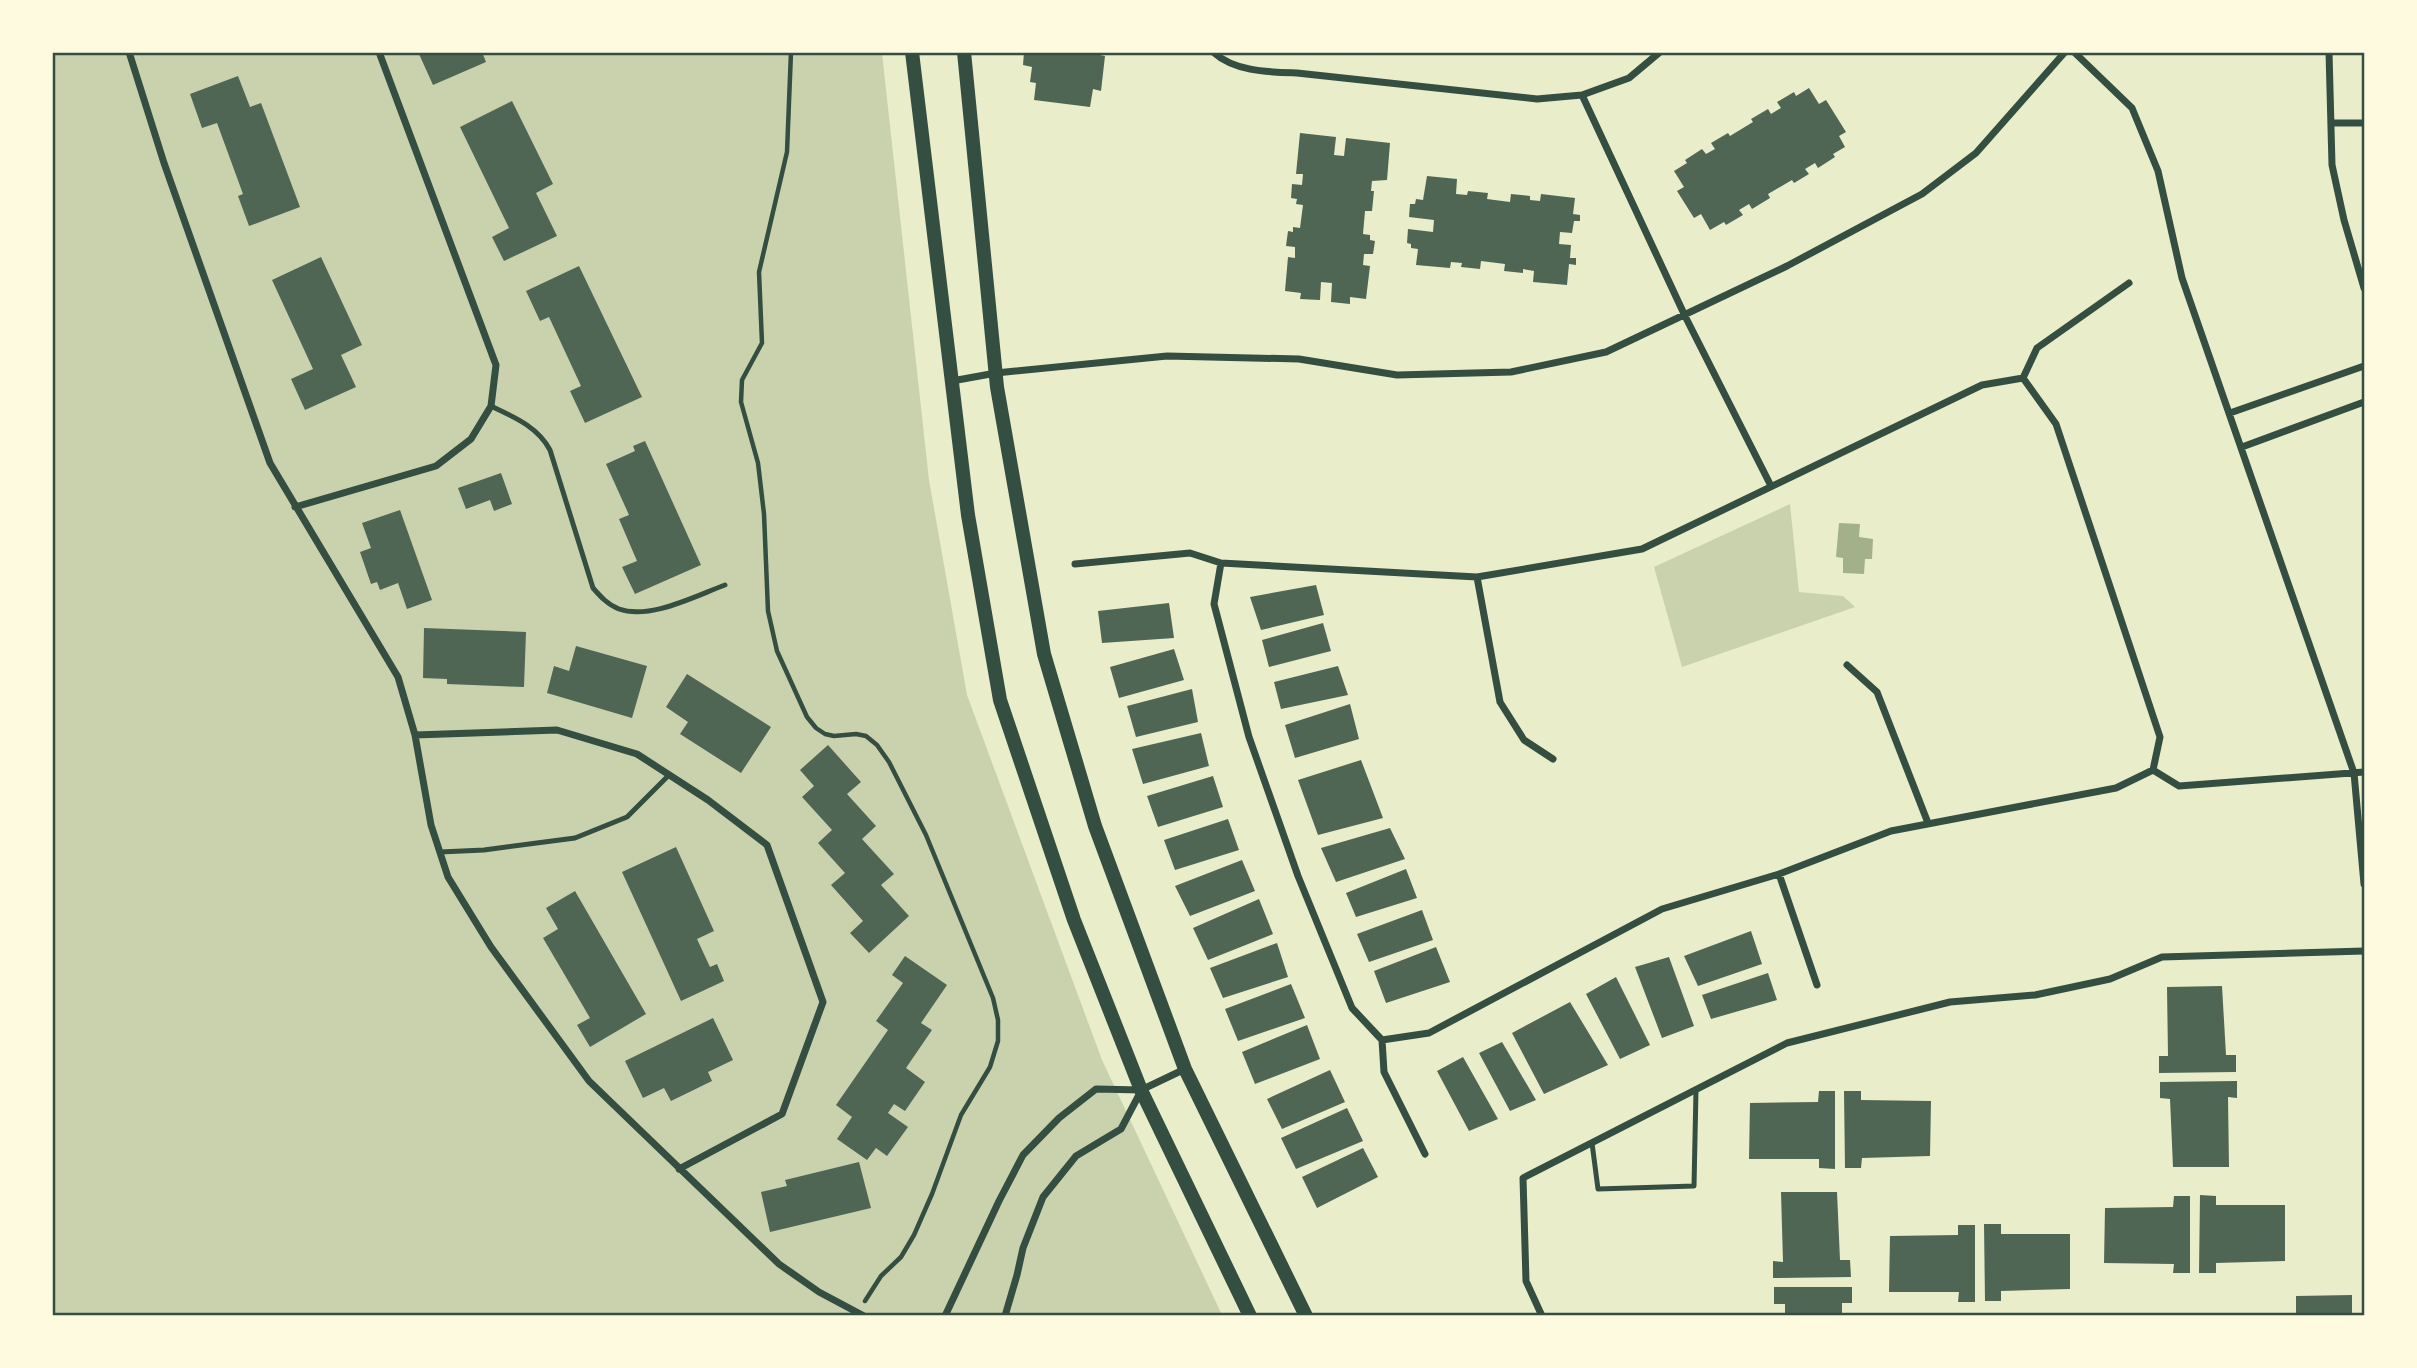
<svg xmlns="http://www.w3.org/2000/svg" width="2417" height="1368" font-family="Quicksand,sans-serif">
<style>
.green{fill:#cad2ad}
.water{fill:#a3b18a}
.building{fill:#4f6655}
.lines{fill:none;stroke-linecap:round;stroke-linejoin:round}
.path{stroke:#344e41;stroke-width:4.5}
.service{stroke:#344e41;stroke-width:5}
.minor{stroke:#344e41;stroke-width:7}
.secondary{stroke:#344e41;stroke-width:14}
.neatline{fill:none;stroke:#344e41;stroke-width:2.5}
</style>
<rect width="100%" height="100%" fill="#e9edc9"/>
<path class="green" d="M52 53H882L929 480 967 695 1102 1060 1222 1315H53Z
M1790 504 1799 592 1843 596 1855 607 1682 667 1654 567Z"/>
<path class="water" d="M1839 523 1860 524 1859 537 1873 539 1872 559H1865L1864 574 1843 573V558L1836 557Z"/>
<path class="building" d="M423 52H482L486 62 433 85 419 54Z
M1024 52H1100V55L1105 56 1101 91 1093 89 1090 107 1034 100 1036 83 1030 82 1032 67 1023 65Z
M238 76 250 107 261 103 300 207 249 226 238 196 243 194 217 123 202 128 190 94Z
M1809 88 1819 104 1826 100 1846 132 1839 136 1845 147 1833 154 1835 157 1818 168 1815 163 1805 169 1809 174 1794 183 1792 180 1768 194 1770 198 1752 209 1749 204 1739 210 1743 215 1726 225 1724 222 1710 230 1701 214 1694 218 1677 191 1684 187 1674 171 1687 163 1685 160 1702 149 1706 154 1715 149 1711 143 1728 133 1730 136 1753 122 1751 119 1768 109 1771 114 1781 108 1777 102 1794 92 1796 96Z
M512 101 553 184 536 193 557 236 504 261 492 237 509 228 460 127Z
M1300 133 1336 137 1334 155 1344 156 1346 138 1390 143 1387 180 1372 181 1371 191H1374L1372 211H1365L1363 234 1370 235V240L1375 241 1373 254H1364L1363 265 1370 266 1366 299 1350 297V304L1331 302 1332 283 1321 282 1320 300 1300 299 1301 293 1285 291 1288 257 1295 258V247L1286 246 1288 231 1293 232V227L1300 228 1303 205 1296 204 1297 199 1291 198 1292 184 1302 185 1303 174H1296Z
M1427 176 1457 179 1456 194 1467 195 1468 191 1488 193 1487 199 1510 202 1511 194 1530 196V200L1540 201 1541 194 1575 198 1573 214 1580 215V221H1574L1572 233 1560 232 1559 244 1571 245 1570 258H1576V265L1569 264 1567 285 1533 282 1534 271 1523 269V273L1504 271 1505 264 1481 261 1480 269 1461 267 1462 263 1451 262 1450 268 1416 265 1418 249 1411 248V244L1407 243 1408 229 1433 232 1434 220 1409 217 1410 204H1415L1416 199 1423 200Z
M321 257 362 345 341 355 356 387 305 410 291 379 313 369 272 280Z
M579 266 642 397 585 423 570 391 581 386 549 317 540 321 526 291Z
M645 441 701 565 635 594 622 567 637 561 619 519 629 515 606 464 635 451 633 446Z
M501 473 512 504 494 511 490 500 466 509 458 488Z
M400 510 432 600 407 609 398 583 380 590 377 582 371 584 360 552 371 548 362 523Z
M1316 585 1324 615 1261 630 1250 597Z
M1169 603 1174 638 1102 643 1098 611Z
M1323 623 1331 651 1269 667 1262 640Z
M424 628 526 632 524 687 447 684V679L423 678Z
M576 646 647 666 632 718 547 693 554 666 569 671Z
M1174 649 1184 680 1119 698 1110 667Z
M1338 666 1348 695 1281 709 1274 682Z
M687 674 771 727 741 773 680 734 688 722 666 707Z
M1192 689 1198 722 1136 737 1127 706Z
M1350 704 1359 739 1295 758 1285 725Z
M1201 733 1209 766 1143 784 1132 749Z
M828 745 861 782 847 794 876 826 862 839 894 874 881 885 909 916 869 953 850 933 863 921 831 885 845 873 818 843 832 830 802 797 814 786 800 770Z
M1361 760 1383 818 1318 835 1298 780Z
M1213 776 1223 807 1158 827 1147 796Z
M1228 819 1239 850 1175 870 1164 840Z
M1390 828 1405 859 1336 882 1321 848Z
M676 847 714 931 697 939 710 967 717 964 724 981 681 1001 622 872Z
M1242 860 1255 891 1190 916 1175 886Z
M1406 869 1417 898 1356 917 1346 893Z
M575 891 646 1014 590 1047 577 1025 590 1018 543 938 558 929 546 908Z
M1259 899 1273 934 1208 960 1193 928Z
M1422 910 1433 940 1369 962 1357 934Z
M1751 931 1762 964 1698 986 1684 956Z
M1277 943 1288 977 1223 998 1210 968Z
M1436 947 1450 982 1386 1003 1374 971Z
M905 956 947 985 921 1023 932 1030 906 1068 925 1082 905 1111 894 1104 888 1113 908 1127 887 1156 876 1148 867 1160 837 1139 852 1117 836 1105 888 1030 876 1021 903 983 892 975Z
M1669 957 1694 1026 1662 1038 1635 967Z
M1768 973 1777 1000 1711 1019 1702 995Z
M1616 977 1650 1045 1620 1059 1586 994Z
M1291 984 1305 1018 1238 1041 1225 1009Z
M2222 986 2226 1055H2236V1072L2159 1073V1056H2168L2167 987Z
M1570 1002 1608 1065 1544 1094 1512 1033Z
M713 1018 733 1060 708 1072 712 1081 671 1101 664 1088 643 1098 625 1061Z
M1307 1025 1320 1059 1255 1084 1242 1052Z
M1502 1042 1536 1100 1510 1111 1479 1053Z
M1463 1057 1498 1119 1469 1131 1437 1071Z
M1330 1070 1345 1102 1282 1129 1267 1099Z
M2237 1081V1098L2228 1097 2229 1167H2173L2170 1099 2160 1098V1082Z
M1819 1091H1835V1169L1819 1168V1159H1749L1750 1103 1818 1102Z
M1844 1091H1861V1100L1931 1101 1930 1156 1862 1158 1861 1168H1845Z
M1347 1108 1363 1141 1296 1169 1281 1138Z
M1363 1148 1378 1177 1317 1208 1302 1177Z
M859 1162 871 1208 770 1232 761 1192 787 1186 785 1180Z
M1781 1192H1837L1840 1260H1850L1851 1277 1773 1278V1261L1783 1262Z
M2200 1195 2216 1196V1205H2285V1261L2216 1263V1273H2199Z
M2174 1196H2190V1273H2173L2174 1264 2104 1263 2105 1208 2173 1207Z
M1984 1224H2001V1234H2070V1289L2001 1291V1301H1985Z
M1958 1225H1975V1302H1958L1959 1292H1889L1890 1236 1958 1235Z
M1774 1287H1852V1303H1842V1316H1785V1304H1774Z
M2352 1295V1316H2296V1296Z"/>
<g class="lines">
<path class="path" d="M791 52 787 152 759 272 762 343 742 380 741 402 758 463 764 514 768 611 777 651 807 717 816 728 825 734 834 736 856 734 866 736 877 745 889 762 926 835 993 998 998 1020V1041L990 1067 961 1115 932 1194 914 1235 901 1257 881 1276 865 1301"/>
<path class="service" d="M491 406C514 417 538 427 550 450L593 588C600 596 608 605 619 609 650 620 695 596 725 585
M440 852 484 850 575 838 627 817 669 775
M1592 1143 1598 1189 1694 1186 1696 1090"/>
<path class="minor" d="M129 52 164 163 270 463 398 677 415 735 431 825 448 877 491 947 589 1081 779 1264 819 1292 864 1316
M1213 52C1235 72 1269 72 1297 73L1537 99 1582 95 1629 78 1660 52
M2074 52 2132 108 2158 171 2182 278 2354 773 2364 884
M2329 52 2332 165 2344 220 2364 288
M1582 95 1685 316 1771 486
M2331 123H2364
M2023 378 2056 424 2160 737 2153 770 2116 788 1891 831 1779 874 1662 909 1429 1033 1382 1040 1352 1008 1298 876 1249 737 1214 604 1221 563 1477 577 1642 549 1982 385Z
M2023 378 2037 348 2129 283
M952 381 996 373 1167 356 1299 359 1397 375 1511 372 1606 352 1787 266 1922 194 1976 153 2065 52
M2230 413 2364 366
M2242 447 2364 402
M295 507 436 466 471 439 491 406 496 365 379 52
M1075 564 1190 553 1221 563
M1477 577 1500 702 1524 740 1553 759
M1847 665 1877 692 1928 823
M415 735 557 730 637 754 708 800 767 845 823 1002 782 1114 679 1169
M2153 770 2179 786 2364 772
M1779 874 1817 985
M1382 1040 1384 1072 1425 1154
M945 1316 999 1201 1023 1155 1059 1118 1096 1089 1141 1090 1185 1069
M1005 1316 1017 1275 1023 1248 1043 1197 1076 1156 1121 1129 1141 1091
M1542 1316 1526 1281 1523 1178 1787 1043 1950 1002 2035 995 2110 979 2162 957 2364 951"/>
<path class="secondary" d="M912 52 968 515 1000 700 1074 920 1141 1090 1250 1316
M964 52 997 387 1044 654 1095 826 1185 1069 1306 1316"/>
</g>
<rect width="2417" height="1368" fill="none" stroke="#fefae0" stroke-width="108"/>
<rect x="54" y="54" width="2309" height="1260" class="neatline"/>
</svg>
